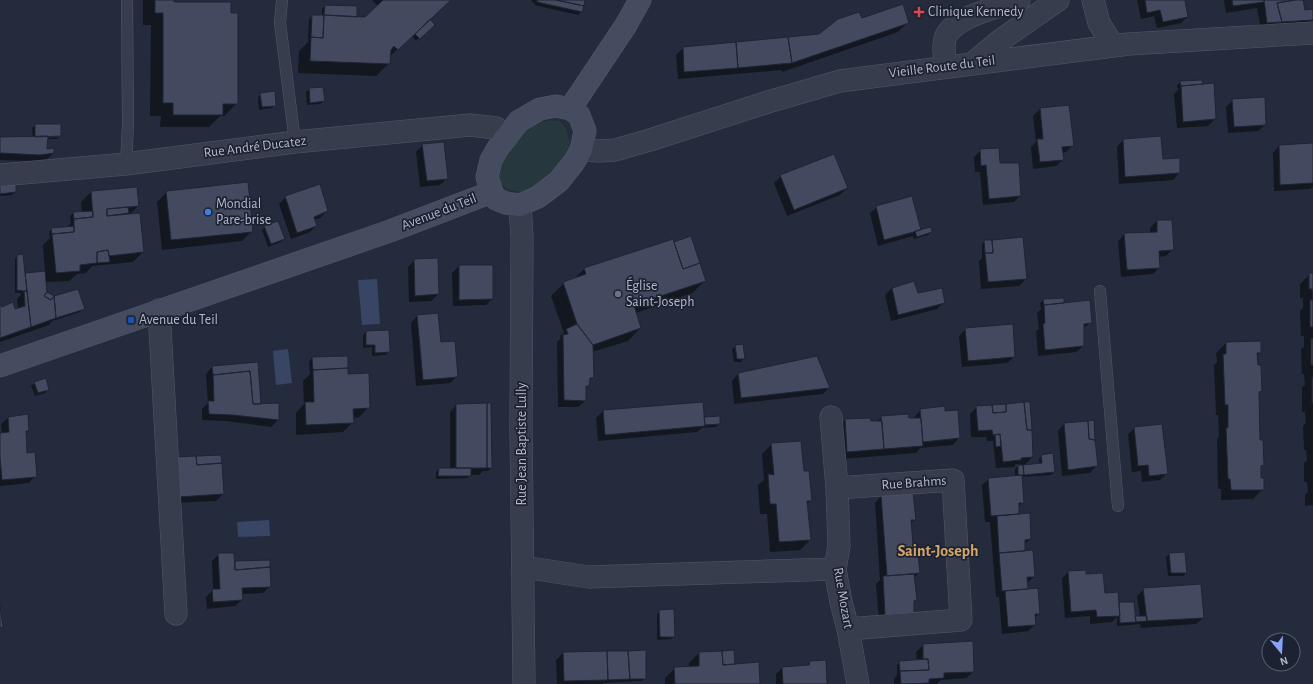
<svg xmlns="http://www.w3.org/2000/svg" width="1313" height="684" font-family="'Alegreya Sans',sans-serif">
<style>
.green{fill:#26373e}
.water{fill:#394565}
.shadow{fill:#0007}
.building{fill:#434a5f;stroke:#1f2434}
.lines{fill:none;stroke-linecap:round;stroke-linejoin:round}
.service-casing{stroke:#535868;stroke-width:12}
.minor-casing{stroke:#535868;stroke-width:23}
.secondary-casing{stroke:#535868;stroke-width:23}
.service{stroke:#383d4d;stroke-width:11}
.minor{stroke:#383d4d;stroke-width:22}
.secondary{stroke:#464c60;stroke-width:22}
.health-dot{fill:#e0444e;stroke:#1d2232;stroke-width:1.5}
.shop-dot{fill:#3f7fe0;stroke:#1d2232;stroke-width:1.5}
.worship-dot{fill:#6b7280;stroke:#1d2232;stroke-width:1.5}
.transit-dot{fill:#1a4fb4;stroke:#1d2232;stroke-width:1.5}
.labels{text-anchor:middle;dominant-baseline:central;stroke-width:3.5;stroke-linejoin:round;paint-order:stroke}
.poi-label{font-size:14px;fill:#b4b8c8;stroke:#1d2232;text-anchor:start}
.street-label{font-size:14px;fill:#b4b8c8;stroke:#1d2232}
.quarter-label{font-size:16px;font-weight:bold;fill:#d3a664;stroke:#1d2232}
</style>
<rect width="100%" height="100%" fill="#242b3d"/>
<path class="green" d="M552 120C554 121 557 120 559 121 567 124 569 139 570 146L556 167 533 187 520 192 506 189 499 181 497 169 503 155 528 128 542 122Z"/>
<path class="water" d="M377 279 380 324 362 325 358 280Z
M288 349 292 383 276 385 273 351Z
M269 520 270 536 238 537 237 522Z"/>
<path class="shadow" d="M143 0H173V3L237 103 224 116H220L209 127H160L161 116H150L151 25H143Z
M372 0H450L429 20 431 28 416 41 412 36 389 57V63L376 76 298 73 299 51 308 42 309 19 313 16H322V9L325 6 354 18H365L378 6Z
M532 0H584L581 12 578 15 534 5 535 3 532 2Z
M1137 0H1184L1187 17 1181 23 1157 28 1154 16 1141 19Z
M1224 0H1302L1304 11 1313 10V25L1261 29 1257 8 1226 13Z
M861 19 908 22 898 32 782 72V70L678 79 676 55 683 48 819 35Z
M1181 82 1215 119 1208 126 1177 128 1174 94 1178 90 1177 85Z
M310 89 324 101 320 104 307 105 306 92Z
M261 94 275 105 272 108 259 110 258 97Z
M1233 100 1265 125 1258 131 1228 133 1226 107Z
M1068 106 1073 145 1066 152 1062 153 1063 160 1056 166 1033 169 1031 147 1036 142 1033 116 1040 109Z
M36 125 47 136V138L59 137 57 139H47L46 150 53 153 47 160 33 161 0 160V138H33L32 128Z
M1123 140 1162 160 1179 159V173L1173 180 1119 184 1117 147Z
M1313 144V187L1310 189 1274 191 1273 153 1279 146Z
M423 145 447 178 440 185 420 187 416 152Z
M981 150 999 165 1020 196 1014 202 983 205 980 172H975L974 157Z
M781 176 847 188 840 195 787 216 774 183Z
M0 186 15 191 12 195 0 196Z
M91 192 138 206 129 215 143 252 133 262 92 266 86 273 77 274 69 281 45 282 46 292 53 297 83 308 80 312 52 321 49 325 0 342V305L1 308 14 310 18 309 17 299 21 295 20 293H15V259L18 256 24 275 26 274 45 272 43 245 50 238 49 232 52 229 66 228 71 223 70 216 73 213H82L81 202Z
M167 192 252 231 242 241 162 250 157 202Z
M286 197 327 211 320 218 314 220 316 226 310 232 291 239 279 204Z
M877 207 921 231 931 232 928 235 914 239 913 236 878 246 870 213Z
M1157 221H1172L1173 249 1166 256 1158 257 1159 268 1153 274 1121 277 1118 241 1125 234 1150 233V228Z
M265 227 284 239 281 242 268 247 262 230Z
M1022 238 1026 279 1019 286 981 289 979 261 982 258V244L985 241Z
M415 260 438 294 431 301 409 302 408 267Z
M459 266 492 299 486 305 453 306 452 273Z
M584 269 705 281 692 293 636 313 640 328 628 341 592 352 593 377 588 382V386L585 389V401L578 407H558L557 342 561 338 560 336 564 333 551 296 564 283 574 279Z
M1310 274H1313V505L1305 506V495L1308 492 1307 482H1304V463L1307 460 1306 450H1304L1303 426 1306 423 1305 412H1302V387L1305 385 1304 374H1302L1301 349 1304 347V336H1301L1300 311 1303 308V298H1300V284Z
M913 282 917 294 944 302 937 309 891 321 885 295 892 288Z
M1043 300 1063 302 1091 322 1083 329V346L1076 352 1038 356 1036 331 1039 329 1037 313 1041 309 1040 303Z
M417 316 440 343 457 376 450 383 416 386 411 323Z
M966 329 1014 357 1007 363 962 367 959 336Z
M366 332 389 351 386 355 372 356V347L363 348V335Z
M1226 343 1260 353 1257 356 1261 391 1258 394 1259 441 1263 465 1260 468V479L1263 489 1253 499 1221 500V489H1218L1217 439 1219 436 1218 415H1216L1214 365 1217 362 1216 353Z
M736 346 744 358 741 362H734L732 349Z
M312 358 348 375 369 407 359 417 353 418V422L343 432 296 435V413L304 404 303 381 310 374 309 362Z
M212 367 260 405 278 404V420L271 427 226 421 202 420V409L208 403 206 374Z
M738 374 829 388 823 394 734 404 732 381Z
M35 383 48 390 45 393 35 396 31 386Z
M702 403 704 418 719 423 716 427 702 428 697 432 598 441 596 418 603 411Z
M490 404 491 468 488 471H483L479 475H471L467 478 436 479V472L439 469H450V412L456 405Z
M977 407 1032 457 1024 466 1039 464V459L1042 456 1054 472 1051 475 1021 477 1023 502 1018 507 1019 515 1030 539 1024 545V552L1034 577 1027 583V590L1039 614 1034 618 1035 625 1028 631 1002 634 999 597H996L990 522H985L982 485 989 479 1015 476V469L1020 464H1016L1014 467 996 468 993 441H987L986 437H971L970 414Z
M921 410 944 412 959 438 953 445 920 448 916 453 841 459 839 427 845 420 877 422 882 417 914 419V417Z
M8 418 28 430 25 433 26 454 35 476 29 483 0 486V434H2L1 424Z
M1064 424 1096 466 1090 473 1062 476 1058 431Z
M1135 428 1166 474 1160 480 1142 482 1141 471 1132 472 1128 434Z
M772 444 803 472 811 500 806 505 810 540 800 550 770 552 767 514H760L758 485 764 480 762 454Z
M170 465 223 494 216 501 172 503Z
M881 496 914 520 910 524 912 545 919 573 914 578 916 600 879 622 876 584 880 580 875 503Z
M219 554 234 564 235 562 270 586 263 593 241 594 242 600 235 606 207 609 206 597 213 590 212 561Z
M1169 554H1184L1186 573 1183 576H1168L1166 557Z
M1068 572 1085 576 1104 594 1118 605 1119 603H1133L1134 617H1140L1137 596 1144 589 1203 618 1196 624 1141 628 1140 624 1117 626V617L1112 622 1090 624V616L1065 618 1062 579Z
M660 611 674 636 671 639 657 640V614Z
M923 645 973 672 966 678 941 680 937 684H894V679L897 675V665L900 662 917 661 916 652Z
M645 651V678L642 681 604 683 603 684H557L556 660 563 653Z
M733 652 734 665 759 684H665V678L675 668 689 667V663L699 653Z
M810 662 826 684H776V674L782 668 807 666Z"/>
<path class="building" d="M155 0H174V2H231V13H238V104H223V115H173V103H163V13H155Z
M383 0H451L398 50 394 46 391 50 390 64 310 61 311 37 323 38 324 15 365 17Z
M537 0H556L584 6 582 12 537 2Z
M556 0H585L584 6Z
M1145 0H1185L1188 17 1163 22 1160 10 1147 13Z
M1232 0H1264V2L1233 6Z
M1264 0H1295L1277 3 1282 22 1267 23Z
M1295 0H1303L1305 10 1313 9V20L1282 22 1277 3Z
M903 4 909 23 792 63 788 37 819 34 838 19 859 12 862 18Z
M325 5 357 6V17L324 15Z
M312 15H324L323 38 311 37Z
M430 19 435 25 420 39 415 34Z
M788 37 792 63 738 68 736 42Z
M736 42 738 68 684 72 683 47Z
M1202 80 1203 84 1181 86 1180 81Z
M1214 83 1216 119 1183 122 1181 86Z
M323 87 325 101 310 103 309 88Z
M275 91 276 106 262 107 260 93Z
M1265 97 1266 125 1234 127 1232 99Z
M1069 105 1074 146 1062 147 1064 160 1040 162 1037 139H1043L1040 108Z
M35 124H61V136L35 137Z
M48 136 47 149 54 148V153L40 155 0 153V137Z
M1161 136 1163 159 1180 158V173L1125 177 1123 139Z
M444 142 448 179 427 181 422 144Z
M1313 143V183L1280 185 1279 145Z
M999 148 1000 163H1019L1021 196 989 199 986 165 981 166 980 149Z
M834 154 848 188 794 210 780 175Z
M248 182 253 232 171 240 166 191Z
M16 184V192L0 194V185Z
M320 184 328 211 314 217 317 226 297 233 285 196Z
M137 187 139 206 107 209V216L140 213 144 252 109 256 108 250 97 252V263L80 265V271L56 273 52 234 74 232V219L93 217 91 191Z
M912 196 921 230 884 240 876 206Z
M128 207 129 213 107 216V209Z
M93 211V217L74 219 73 212Z
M1157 220H1172L1174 250 1159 251 1160 268 1127 270 1124 233 1157 232Z
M278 221 285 239 271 244 264 226Z
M74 226V232L52 234 51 228Z
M931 227 932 232 917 237 915 231Z
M691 236 700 263 683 269 674 242Z
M1023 237 1027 279 988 282 985 253H993L992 240Z
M673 239 683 269 700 263 706 281 634 305 641 328 593 345 577 324 563 282 586 274 584 268Z
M984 240H992L993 253H985Z
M108 250 110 262 97 263V252Z
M23 254 27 291H24L17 290V255Z
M438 258 439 294 415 296 414 259Z
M459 265H493V299L459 300Z
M45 271 47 292 44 296 51 300 54 296 56 318 31 327 25 273Z
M1309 273H1313V327H1310V300H1313L1312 289H1309Z
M914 281 918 293 942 288 945 303 898 315 892 288Z
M78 289 85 309 56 318 54 296Z
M24 291H27L31 327 0 338V303L2 307 13 302 15 309 25 306Z
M47 292 54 296 51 300 44 296Z
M1064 298V303L1044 305 1043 299Z
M1090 300 1092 323 1084 324V346L1045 350 1043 324 1045 323 1044 305Z
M438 313 441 342 455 341 458 377 423 380 417 315Z
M577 324 593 345 594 378H590L589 386H586V401L564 400 563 335 568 334 566 329Z
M1013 324 1015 357 968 361 965 328Z
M389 330 390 352 375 353V345H366V331Z
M1313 338V365H1311V339Z
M1261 341V353H1257L1258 365H1261L1262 391 1259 392 1260 440H1263L1264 465 1261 466V478H1264V490H1231L1230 479H1228L1226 428H1228V405H1225L1223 354H1226V342Z
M743 344 745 359H737L735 345Z
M348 356V368L313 370 312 357Z
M817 356 830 388 741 398 738 373Z
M258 362 261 404H253L250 371 213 375 212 366Z
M348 368V374L369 373 370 408 353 409 354 423 306 425 305 402H314L313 370Z
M250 371 253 404 279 403V420L233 415 209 414 208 401H214L213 375Z
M1312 377H1313V403H1312Z
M46 378 49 390 38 393 34 382Z
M703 402 705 426 605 435 603 410Z
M1024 402 1027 430H1032L1033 457 1021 458V460L1003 462 1000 434 993 435 992 430 978 431 976 406 992 405 993 413 1006 412V404Z
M1024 402H1030L1032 430H1027Z
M487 403H491L492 468H487Z
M487 403V468H456V404Z
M1006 404V412L993 413 992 405Z
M945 406V411L958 410 960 438 923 442 920 409Z
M28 414 29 431H26L27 453 35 452 37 477 2 480 0 457V433L9 432 8 417Z
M908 414 909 418H921L923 446 884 449 881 416Z
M720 416V424L705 425 704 417Z
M870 418 871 421H882L884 449 847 452 845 419Z
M1094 420 1095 440 1089 439 1088 421Z
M1088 421 1089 439 1095 440 1098 466 1068 470 1064 423Z
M1162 424 1168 474 1149 476 1148 465 1138 466 1134 427Z
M1000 434 1001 446 996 447 995 435Z
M801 441 804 471H809L812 501H807L811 540 779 542 776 504H770L768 474 774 475 771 443Z
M1053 453 1055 472 1024 475 1023 465 1042 463 1041 455Z
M221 455 222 463 197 465 196 456Z
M196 456 197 465 222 463 224 494 178 497 176 457Z
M1018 465H1023L1024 475H1018Z
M439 468H471V476H438Z
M1022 475 1024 503H1019V514L991 516 988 478Z
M913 492 916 520H911L913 544H917L920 573 887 576 881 495Z
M1030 513 1031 539 1025 540V551L999 553 997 516Z
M1033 550 1035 577H1027L1028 589 1002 591 999 553Z
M1185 552 1187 573H1171L1169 553Z
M218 553H234L235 570 270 567 271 587 242 588 243 600 213 602 212 589H220Z
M270 560V567L235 570V561Z
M1086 570V574L1103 573 1105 593 1118 592 1120 616 1097 617 1096 610 1071 612 1068 571Z
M914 574 917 600 914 601V613L885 615 883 576Z
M1201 584 1204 618 1147 621 1143 588Z
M1038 588 1040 614H1035L1036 625 1008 627 1005 591Z
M1119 602H1134L1136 622 1120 623Z
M0 605 3 627 0 628Z
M674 609 675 637H660L659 610Z
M1135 616H1147V621L1136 622Z
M973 641 974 672 944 673V678L929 679V683L901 684 900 671 929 670 928 659H923V644Z
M646 650V679H630L628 651Z
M734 650 735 664 723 665 722 651Z
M607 651H628L630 679 608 680Z
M607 651 608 680 564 681 563 652Z
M722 651 723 665 759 662 760 684H675L674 667 699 666V652Z
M928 659 929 670 900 671 899 661Z
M826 660 827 684H783L782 667 809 665 810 661Z"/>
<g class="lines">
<defs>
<path id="service" d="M282 0 280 23 295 142
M126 164 128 124 127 0
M1100 291 1118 506"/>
<path id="minor" d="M1093 0 1099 23 1113 46
M973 63 1001 40 1058 0
M945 67C945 57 942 45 946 36 956 16 999 7 1019 0
M581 150 599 151 615 150 650 140 768 102 840 81 1129 44 1313 33
M0 175 126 164 295 142 470 125 496 128 507 137
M520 205 522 237 521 427 524 684
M159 310 176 614
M831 417 837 488 839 546 835 569 841 602 848 629 858 684
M837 488 953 480 961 620 848 629
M523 567 589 577 835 569"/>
<path id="secondary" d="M556 106 570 109 579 115 585 131 581 150 574 162 559 181 538 197 520 205 506 203 496 199 492 192 487 177 491 160 498 148 519 121 540 109Z
M570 109 626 25 640 0
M0 366 390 231 492 192"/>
</defs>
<use href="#service" class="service-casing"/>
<use href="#minor" class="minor-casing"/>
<use href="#secondary" class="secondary-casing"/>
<use href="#service" class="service"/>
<use href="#minor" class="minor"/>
<use href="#secondary" class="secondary"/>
</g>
<path class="health-dot" d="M917 6h4v4h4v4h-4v4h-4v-4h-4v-4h4z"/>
<circle class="shop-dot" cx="208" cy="212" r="4"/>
<circle class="worship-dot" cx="618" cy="294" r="4"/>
<rect class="transit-dot" x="127" y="316" width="8" height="8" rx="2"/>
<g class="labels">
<g class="poi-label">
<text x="928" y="12">Clinique Kennedy</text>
<text x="216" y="204">Mondial<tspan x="216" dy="16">Pare-brise</tspan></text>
<text x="626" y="286">Église<tspan x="626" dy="16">Saint-Joseph</tspan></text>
<text x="139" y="320">Avenue du Teil</text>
</g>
<g class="street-label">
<text transform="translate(942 67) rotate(-7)">Vieille Route du Teil</text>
<text transform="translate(255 147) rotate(-7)">Rue André Ducatez</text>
<text transform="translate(439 212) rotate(-21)">Avenue du Teil</text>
<text transform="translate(522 444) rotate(-90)">Rue Jean Baptiste Lully</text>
<text transform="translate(914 483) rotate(-4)">Rue Brahms</text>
<text transform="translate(843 598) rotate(80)">Rue Mozart</text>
</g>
<g class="quarter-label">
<text x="938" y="551">Saint-Joseph</text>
</g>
</g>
<g transform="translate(1281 652) rotate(162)"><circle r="19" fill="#1d2232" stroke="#595e6e"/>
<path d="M0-3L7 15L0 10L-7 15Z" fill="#8ba3f6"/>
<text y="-6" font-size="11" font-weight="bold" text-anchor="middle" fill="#b4b8c8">N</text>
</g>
</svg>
